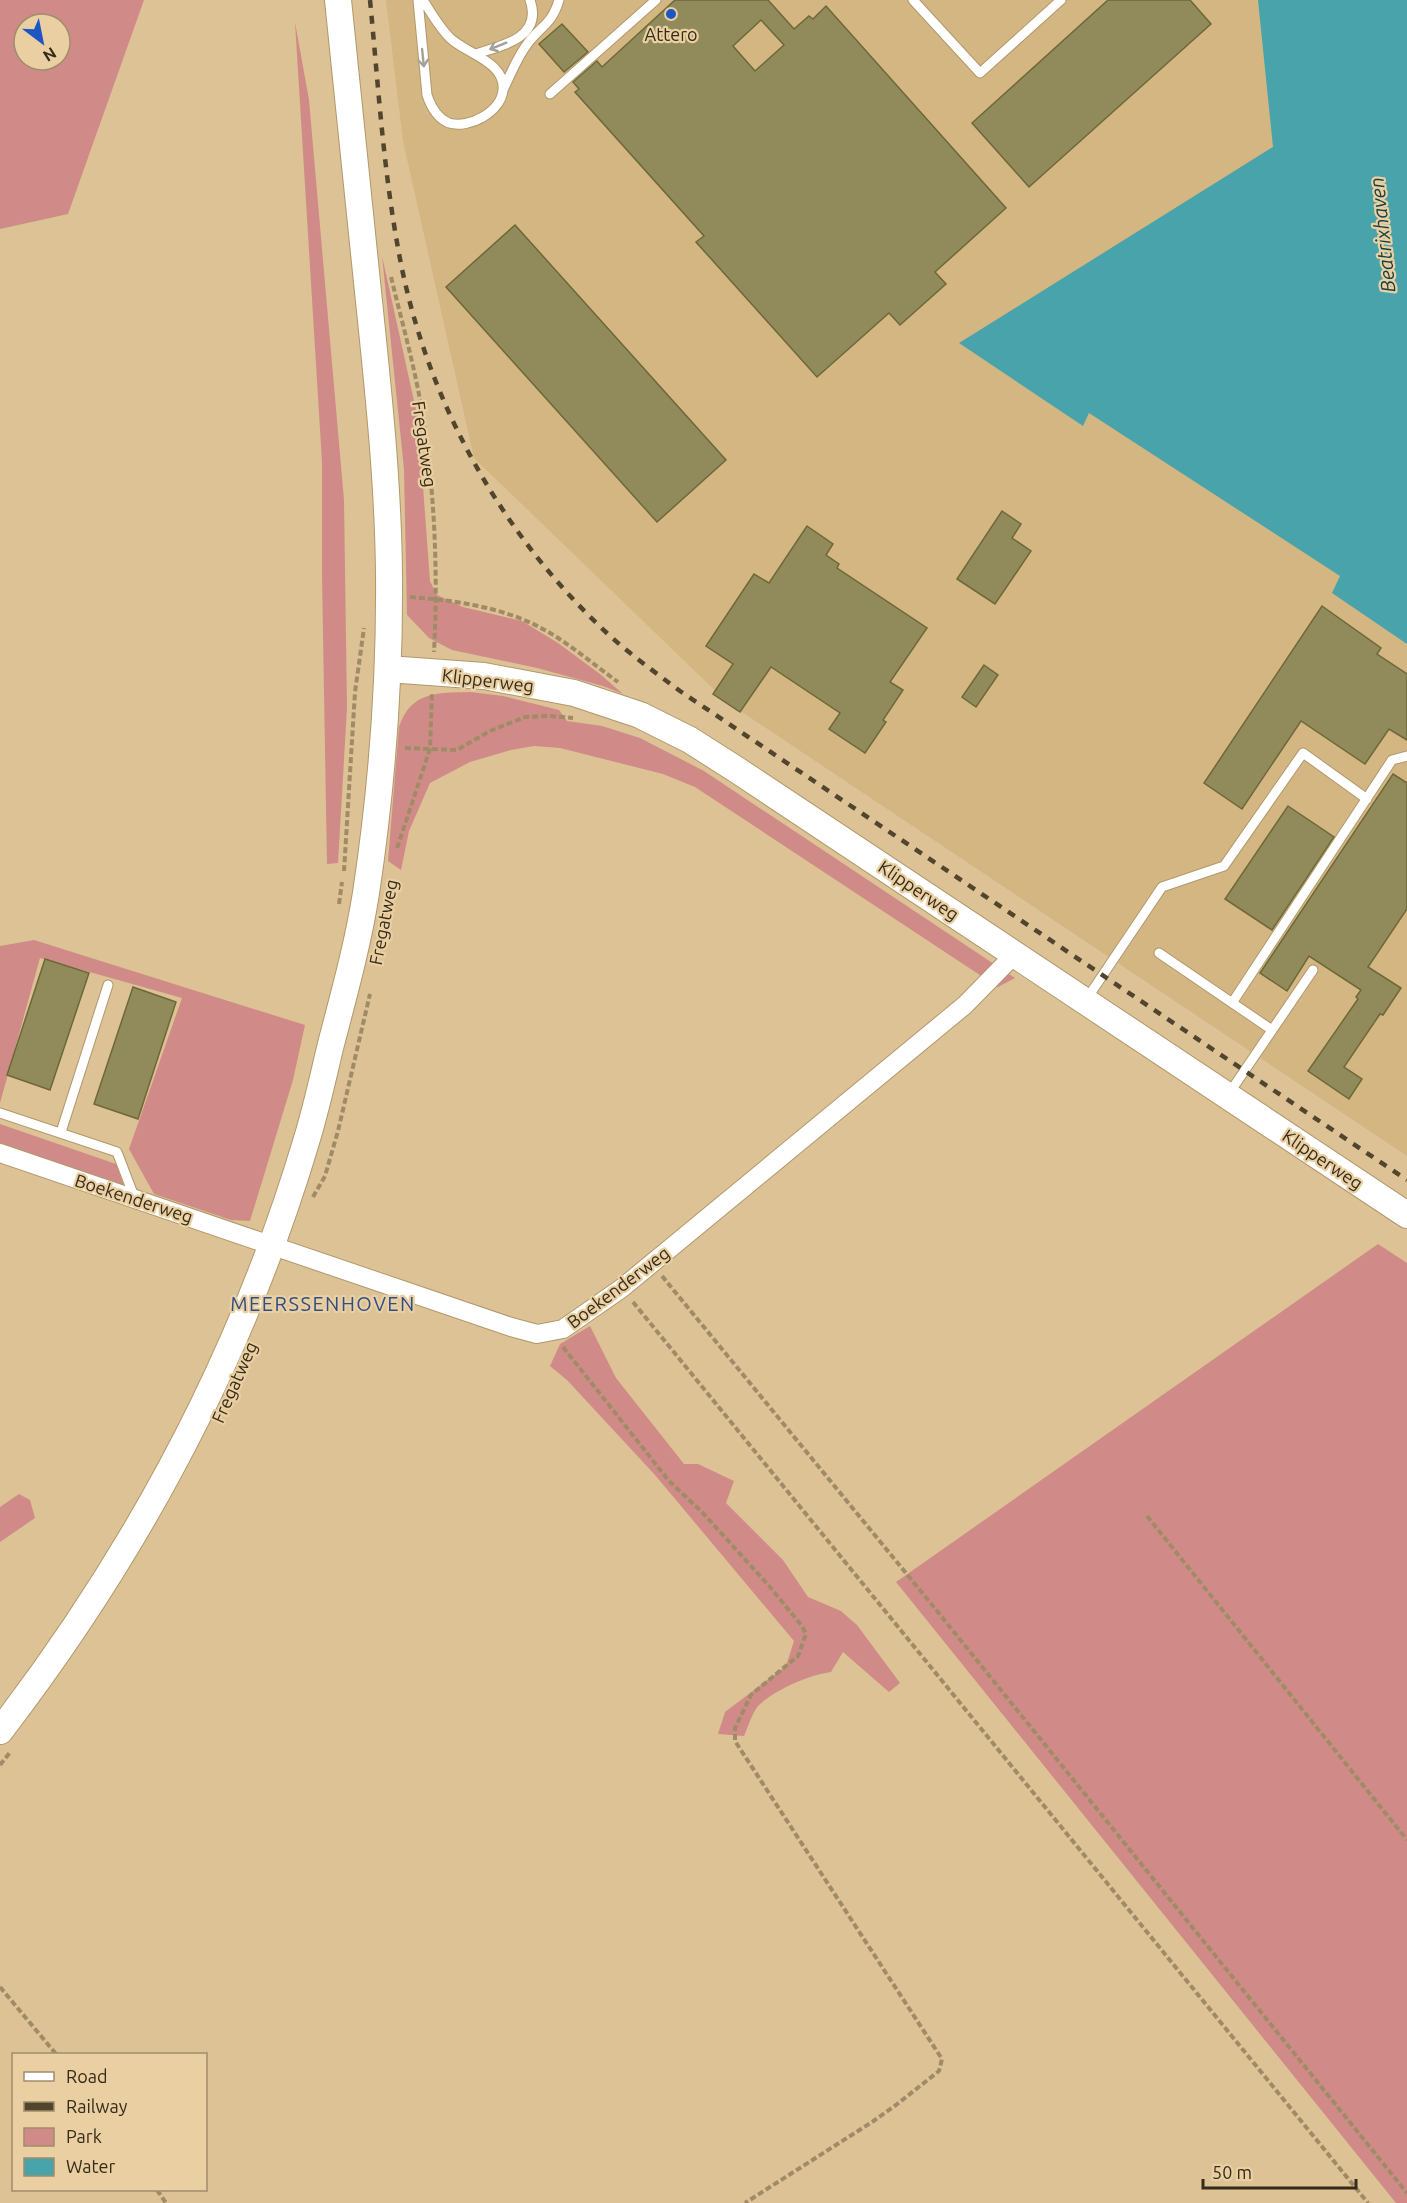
<svg xmlns="http://www.w3.org/2000/svg" width="1407" height="2203" font-family="Ubuntu,sans-serif">
<style>
.built{fill:#d3b681}
.green{fill:#d08b88;fill-rule:evenodd}
.water{fill:#49a3aa}
.building{fill:#918a5a;stroke:#6e6839;stroke-width:1.5;fill-rule:evenodd}
.lines{fill:none;stroke-linecap:round;stroke-linejoin:round}
.lane-casing{stroke:#b1986c;stroke-width:11}
.street-casing{stroke:#b1986c;stroke-width:20}
.secondary-casing{stroke:#b1986c;stroke-width:28}
.path{stroke:#a08b67;stroke-width:4;stroke-dasharray:6 3;stroke-linecap:butt}
.lane{stroke:#fff;stroke-width:9}
.street{stroke:#fff;stroke-width:18}
.secondary{stroke:#fff;stroke-width:26}
.rail{stroke:#51452e;stroke-width:4.5;stroke-dasharray:8 8;stroke-linecap:butt}
.oneway{stroke:#a4a098}
.poi-dot{fill:#1d55c2;stroke:#e9cfa1;stroke-width:2}
.labels{text-anchor:middle;dominant-baseline:central;stroke-width:4.5;stroke-linejoin:round;paint-order:stroke}
.poi-label{font-size:18px;fill:#352b19;stroke:#e9cfa1}
.street-label{font-size:18px;fill:#352b19;stroke:#e9cfa1}
.water-label{font-size:20px;font-style:italic;fill:#143f42;stroke:#e9cfa1}
.neighbourhood-label{font-size:20px;letter-spacing:1.5px;fill:#304e86;stroke:#e9cfa1}
</style>
<rect width="100%" height="100%" fill="#dcc294"/>
<path class="built" d="M386 0H1407V1156L727 702 474 458 403 141Z"/>
<path class="green" d="M0 0H144L68 214 0 229ZM24 24H60V60H24Z
M295 22 309 100 344 500 347 708 338 863 327 864 322 576V462Z
M382 256 418 419 430 581 437 595 463 607 522 621 558 643 600 674 623 694 603 686 537 668 452 650 429 638 407 615 404 469Z
M470 692 503 696 559 710 567 721 602 726 640 738 704 771 1015 978 998 987 695 787 663 774 560 748 534 746 511 750 470 762 430 783 409 831 401 870 388 861 399 727C411 691 437 693 470 692Z
M34 940 305 1025 293 1080 250 1221 231 1220 154 1194 129 1149 182 998 40 958 0 1103V946Z
M0 1124 116 1164 125 1188 0 1145Z
M1378 1244 1407 1263V2203H1396L896 1582Z
M590 1326 616 1378 684 1464H698L734 1481 726 1503 783 1560 808 1597 841 1611 857 1625 900 1683 889 1692 843 1652 831 1672C809 1675 774 1690 758 1706 752 1713 748 1727 744 1736L718 1734 725 1712 786 1666 794 1641 655 1475 567 1380 550 1366 560 1344Z
M19 1494 30 1500 35 1518 0 1542V1507Z"/>
<path class="water" d="M1258 0H1407V644L1332 593 1340 576 1089 413 1083 426 959 343 1273 147Z"/>
<path class="building" d="M675 0H768L794 29 809 16 813 19 826 6 1006 208 935 272 946 284 900 325 889 313 817 377 696 242 704 236 575 92 579 89 573 82 597 61 602 67ZM761 20 784 45 755 71 733 46Z
M1108 0H1190L1211 24 1029 187 972 123Z
M562 24 588 52 564 72 539 44Z
M515 225 726 460 657 522 446 287Z
M1002 511 1021 524 1012 538 1031 551 995 604 957 579Z
M807 526 833 544 826 555 839 564 837 568 927 628 890 682 903 690 883 720 886 722 865 753 829 729 840 713 771 667 740 712 713 694 733 664 706 646 754 574 769 583Z
M1322 606 1381 648 1377 654 1407 674V740L1389 729 1365 764 1301 721 1242 809 1204 783Z
M984 665 998 675 976 707 962 697Z
M1393 774 1407 783V909L1368 967 1401 988 1383 1015 1380 1014 1344 1067 1362 1079 1349 1099 1308 1071 1358 999 1356 997 1361 990 1309 956 1287 991 1260 973Z
M1288 806 1334 837 1272 930 1225 899Z
M45 959 89 973 50 1090 7 1075Z
M133 987 176 1002 138 1119 94 1104Z"/>
<g class="lines">
<defs>
<path id="lane" d="M418 0 427 95C431 107 437 118 449 123 469 129 501 112 503 90 506 62 465 53 450 38 439 27 431 13 423 0
M913 0 980 73 1061 0
M475 54C503 46 543 37 530 0
M503 90C511 74 517 57 528 43 542 25 552 24 559 0
M550 94 656 0
M1159 953 1272 1030
M1086 1000 1162 887 1224 866 1303 753 1367 799
M1232 1003 1392 760 1407 756
M1228 1095 1313 970
M0 1113 117 1152 135 1199
M61 1132 108 985"/>
<path id="street" d="M0 1153 511 1327 537 1334 563 1329 622 1288 965 1005 1015 954"/>
<path id="secondary" d="M388 669 484 676 574 693 640 715 690 740 737 770 1407 1215
M0 1731C136 1554 242 1356 306 1142 316 1110 323 1077 331 1044 344 994 358 944 366 893 382 787 390 681 389 574 388 476 377 379 367 282 358 188 348 94 338 0"/>
</defs>
<use href="#lane" class="lane-casing"/>
<use href="#street" class="street-casing"/>
<use href="#secondary" class="secondary-casing"/>
<path class="path" d="M391 277C403 326 417 375 424 424 435 499 438 576 434 652
M410 597C451 600 494 606 531 623 562 637 590 662 618 682
M405 748 457 750 490 731 525 717 549 716 573 718
M397 848 430 749 432 693
M344 871 355 692 364 628
M339 904 342 882
M313 1197 325 1176 338 1131 370 994
M662 1276 933 1606 1407 2193
M633 1302 1368 2203
M563 1347 669 1481 702 1512 770 1587 802 1626 806 1634 798 1656 751 1695 735 1728V1741L942 2059 939 2071 896 2105 872 2122 745 2203
M1147 1516 1407 1840
M0 1765 11 1751
M0 1987 56 2054
M157 2190 166 2203"/>
<use href="#lane" class="lane"/>
<use href="#street" class="street"/>
<use href="#secondary" class="secondary"/>
<path class="rail" d="M370 0C378 82 383 166 398 248 424 396 499 533 609 635 631 655 656 673 680 691L1407 1180"/>
</g>
<defs><path id="oneway-shaft" d="M-6 0H5M1.5-3L5.5 0L1.5 3" fill="none" stroke-width="1.6" stroke-linecap="round" stroke-linejoin="round" transform="scale(1.5)"/></defs>
<g class="oneway">
<use href="#oneway-shaft" transform="translate(498 46) rotate(158)"/>
<use href="#oneway-shaft" transform="translate(423 58) rotate(84)"/>
</g>
<circle class="poi-dot" cx="671" cy="14" r="6"/>
<g class="labels">
<g class="poi-label">
<text x="671" y="34">Attero</text>
</g>
<g class="street-label">
<text transform="translate(425 444) rotate(82)">Fregatweg</text>
<text transform="translate(488 680) rotate(7)">Klipperweg</text>
<text transform="translate(919 890) rotate(34)">Klipperweg</text>
<text transform="translate(383 922) rotate(-79)">Fregatweg</text>
<text transform="translate(1323 1159) rotate(34)">Klipperweg</text>
<text transform="translate(134 1198) rotate(18)">Boekenderweg</text>
<text transform="translate(618 1287) rotate(-37)">Boekenderweg</text>
<text transform="translate(234 1382) rotate(-66)">Fregatweg</text>
</g>
<g class="water-label">
<text transform="translate(1382 235) rotate(-96)">Beatrixhaven</text>
</g>
<g class="neighbourhood-label">
<text x="323" y="1303">MEERSSENHOVEN</text>
</g>
</g>
<rect x="12" y="2053" width="195" height="138" fill="#e9cfa1" stroke="#a18d6b" stroke-width="1.5"/>
<rect x="24" y="2072" width="30" height="9" fill="#ffffff" stroke="#a18d6b" stroke-width="1.5"/>
<text x="66" y="2083" font-size="18" fill="#352b19">Road</text>
<rect x="24" y="2102" width="30" height="9" fill="#51452e" stroke="#a18d6b" stroke-width="1.5"/>
<text x="66" y="2113" font-size="18" fill="#352b19">Railway</text>
<rect x="24" y="2128" width="30" height="18" fill="#d08b88" stroke="#a18d6b" stroke-width="1.5"/>
<text x="66" y="2143" font-size="18" fill="#352b19">Park</text>
<rect x="24" y="2158" width="30" height="18" fill="#49a3aa" stroke="#a18d6b" stroke-width="1.5"/>
<text x="66" y="2173" font-size="18" fill="#352b19">Water</text>
<g transform="translate(42 42) rotate(148)"><circle r="28" fill="#e9cfa1" stroke="#a18d6b" stroke-width="1.5"/>
<path d="M0-4.5L10 22L0 15L-10 22Z" fill="#1d55c2"/>
<text y="-9" font-size="16" font-weight="bold" text-anchor="middle" fill="#352b19">N</text>
</g>
<path d="M1203 2179v9h153v-9" fill="none" stroke="#352b19" stroke-width="3"/>
<text x="1212" y="2179" font-size="18" fill="#352b19" stroke="#e9cfa1" stroke-width="4.5" paint-order="stroke">50 m</text>
</svg>
